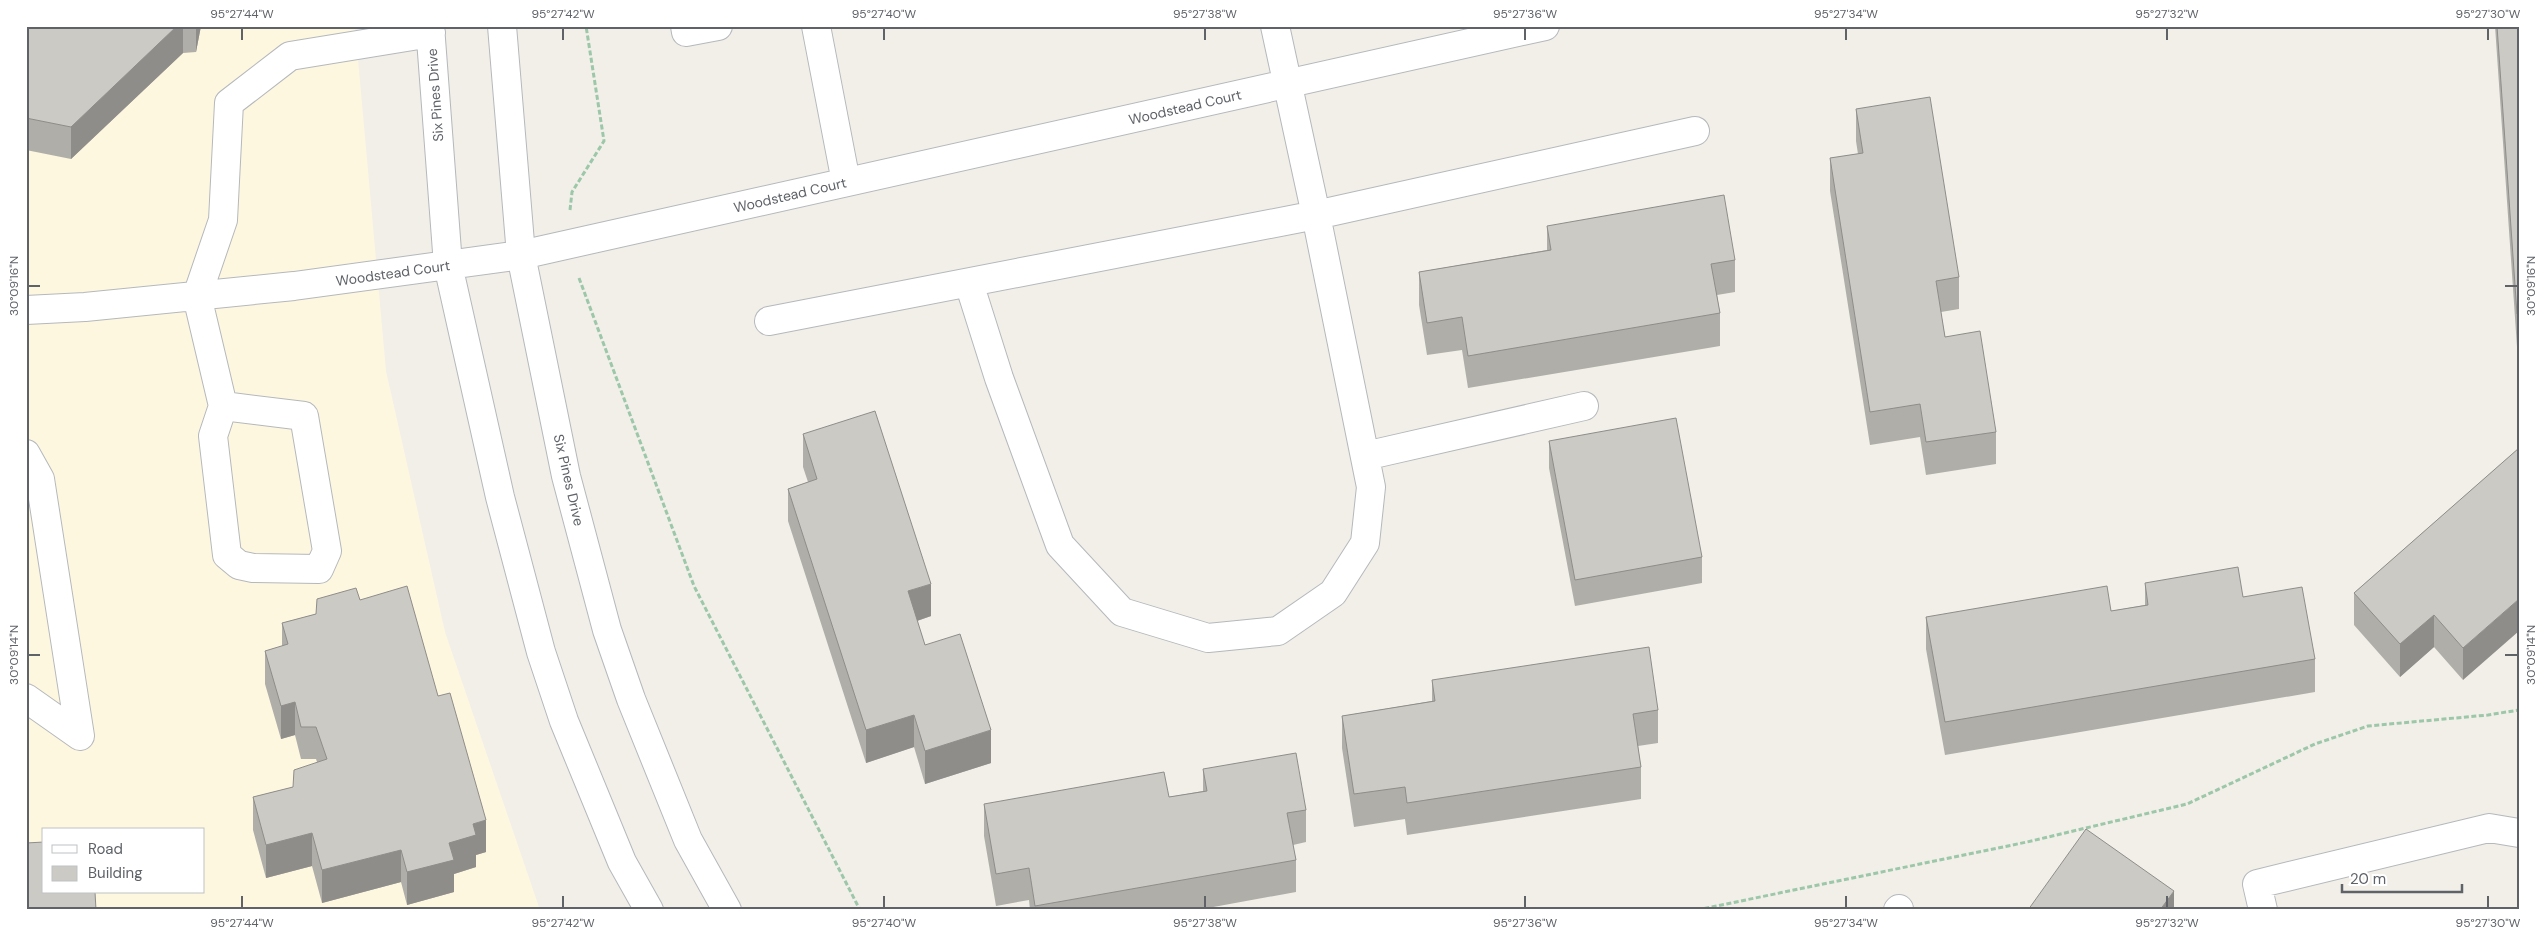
<svg xmlns="http://www.w3.org/2000/svg" width="2545" height="936" font-family="'DM Sans',sans-serif">
<style>
.commercial{fill:#fef7e0;fill-rule:evenodd}
.lines{fill:none;stroke-linecap:round;stroke-linejoin:round}
.minor-casing{stroke:#b5b8bc;stroke-width:30}
.path{stroke:#9cc7a9;stroke-width:3;stroke-dasharray:5 2.5;stroke-linecap:butt}
.minor{stroke:#fff;stroke-width:28}
.wall{fill:#afaea9}
.shaded-wall{fill:#8f8d8a}
.building{fill:#cccac5;stroke:#8f8d8a}
.ticks{fill:none;stroke:#5f6368;stroke-width:2}
.labels{text-anchor:middle;dominant-baseline:central;stroke-width:4.5;stroke-linejoin:round;paint-order:stroke}
.street-label{font-size:14px;fill:#5f6368;stroke:#fff}
.neatline{fill:none;stroke:#5f6368;stroke-width:2}
.ticks-label{font-size:12px;text-anchor:middle;fill:#5f6368}
</style>
<rect width="100%" height="100%" fill="#f1efe8"/>
<path class="commercial" d="M26 26H355L386 371 445 632 540 910H26ZM44 830H204V892H44Z"/>
<g class="lines">
<defs>
<path id="minor" d="M430 26 448 265 500 497 541 652 564 721 622 862 649 910
M502 26 521 255 566 476 607 630 631 699 688 840 727 910
M685 26 686 32 718 26
M816 26 846 182
M969 283 999 378 1060 545 1122 612 1208 638 1278 631 1333 593 1365 543 1371 487 1316 215 1695 131
M26 310 85 307 294 286 521 255 1545 26
M769 321 1316 215 1275 26
M223 406 304 416 327 551 319 569 253 568 239 565 227 555 213 436 223 406 197 296 223 220 229 103 290 56 431 33
M26 454 40 479 80 736 26 698
M1365 456 1584 406
M1898 910 1899 909
M2263 910 2257 884 2489 828 2519 833"/>
</defs>
<use href="#minor" class="minor-casing"/>
<path class="path" d="M570 210 572 192 604 141 586 26
M579 278 694 586 860 910
M1697 910 2027 842 2187 804 2315 744 2368 726 2488 715 2519 710"/>
<use href="#minor" class="minor"/>
</g>
<path class="wall" d="M26 26H201L196 52 183 53 71 159 26 150Z
M2495 26H2519V346L2517 347Z
M1856 109 1959 277V309L1941 312 1945 337 1996 432V464L1926 475 1920 437 1870 445 1830 191V158L1858 154 1856 141Z
M1547 226 1735 260V292L1717 295 1720 313V346L1468 388 1462 350 1427 355 1419 305V272L1547 250Z
M803 434 931 616 917 621 925 645 991 763 925 784 914 747 866 763 788 521V489L808 482 803 467Z
M1549 441 1702 557V583L1575 606 1549 468Z
M2519 448 2463 680 2434 647 2400 677 2354 625V593Z
M2145 583 2243 597 2315 659V692L1945 755 1926 649V617L2111 611 2145 605Z
M360 600 438 696 486 852 476 855V867L454 874V892L407 905 401 882 322 903 312 866 266 878 253 830V797L293 787 317 762 316 759H301L295 735 281 739 265 684V651L282 646V623L316 614Z
M1432 680 1658 710V743L1638 746 1641 767V799L1407 835 1405 819 1354 827 1342 748V716L1432 701Z
M1203 769 1306 810V842L1293 845 1296 860V892L1197 910H1030L1029 900 996 906 984 836V804L1169 797 1203 791Z"/>
<path class="shaded-wall" d="M177 26H183V53L71 159V127Z
M196 26H201L196 52Z
M931 584V616L908 624V591Z
M2519 599V631L2463 680V648Z
M2434 615V647L2400 677V644Z
M295 702V735L281 739V706Z
M914 715V747L866 763V730Z
M991 730V763L925 784V751Z
M486 820V852L476 855V867L454 874V892L407 905V872L473 824Z
M312 833V866L266 878V845Z
M401 850V882L322 903V870Z
M2174 891V910H2160Z"/>
<path class="building" d="M26 26H177L71 127 26 118Z
M2497 26H2519V314H2517Z
M1930 97 1959 277 1936 281 1945 337 1980 331 1996 432 1926 442 1920 404 1870 412 1830 158 1863 153 1856 109Z
M1724 195 1735 260 1711 264 1720 313 1468 356 1462 317 1427 323 1419 272 1551 250 1547 226Z
M875 411 931 584 908 591 925 645 960 634 991 730 925 751 914 715 866 730 788 489 817 479 803 434Z
M1676 418 1702 557 1575 580 1549 441Z
M2519 448V599L2463 648 2434 615 2400 644 2354 593Z
M2238 567 2243 597 2302 587 2315 659 1945 722 1926 617 2107 586 2111 611 2148 605 2145 583Z
M407 586 438 696 450 693 486 820 473 824 476 835 449 843 454 860 407 872 401 850 322 870 312 833 266 845 253 797 293 787 294 770 327 759 316 727H301L295 702 281 706 265 651 288 644 282 623 316 614 317 599 356 588 360 600Z
M1649 647 1658 710 1633 714 1641 767 1407 803 1405 787 1354 794 1342 716 1435 701 1432 680Z
M1296 753 1306 810 1287 813 1296 860 1035 906 1029 868 996 874 984 804 1164 772 1169 797 1207 791 1203 769Z
M2086 829 2174 891 2160 910H2028Z
M44 842V892H95L96 910H26V843Z"/>
<path class="ticks" d="M242 28V40M563 28V40M884 28V40M1205 28V40M1525 28V40M1846 28V40M2167 28V40M2488 28V40M28 286H40M2505 286H2518M28 655H40M2505 655H2518M242 896V908M563 896V908M884 896V908M1205 896V908M1525 896V908M1846 896V908M2167 896V908M2488 896V908"/>
<g class="labels">
<g class="street-label">
<text transform="translate(435 95) rotate(-94)">Six Pines Drive</text>
<text transform="translate(1185 107) rotate(-13)">Woodstead Court</text>
<text transform="translate(790 195) rotate(-13)">Woodstead Court</text>
<text transform="translate(393 273) rotate(-8)">Woodstead Court</text>
<text transform="translate(569 480) rotate(77)">Six Pines Drive</text>
</g>
</g>
<rect width="2545" height="936" fill="none" stroke="#ffffff" stroke-width="55"/>
<rect x="42" y="828" width="162" height="65" fill="#ffffff" stroke="#bfc1c3"/>
<rect x="52" y="845" width="25" height="8" fill="#ffffff" stroke="#bfc1c3"/>
<text x="88" y="854" font-size="15" fill="#5f6368">Road</text>
<rect x="52" y="866" width="25" height="15" fill="#cccac5" stroke="#bfc1c3"/>
<text x="88" y="878" font-size="15" fill="#5f6368">Building</text>
<path d="M2342 884v8h120v-8" fill="none" stroke="#5f6368" stroke-width="2.5"/>
<text x="2350" y="884" font-size="15" fill="#5f6368" stroke="#ffffff" stroke-width="4" paint-order="stroke">20 m</text>
<rect x="28" y="28" width="2490" height="880" class="neatline"/>
<g class="ticks-label">
<text x="242" y="18">95°27'44"W</text>
<text x="563" y="18">95°27'42"W</text>
<text x="884" y="18">95°27'40"W</text>
<text x="1205" y="18">95°27'38"W</text>
<text x="1525" y="18">95°27'36"W</text>
<text x="1846" y="18">95°27'34"W</text>
<text x="2167" y="18">95°27'32"W</text>
<text x="2488" y="18">95°27'30"W</text>
<text transform="translate(14 286) rotate(-90)" y="4">30°09'16"N</text>
<text transform="translate(2531 286) rotate(-90)" y="4">30°09'16"N</text>
<text transform="translate(14 655) rotate(-90)" y="4">30°09'14"N</text>
<text transform="translate(2531 655) rotate(-90)" y="4">30°09'14"N</text>
<text x="242" y="927">95°27'44"W</text>
<text x="563" y="927">95°27'42"W</text>
<text x="884" y="927">95°27'40"W</text>
<text x="1205" y="927">95°27'38"W</text>
<text x="1525" y="927">95°27'36"W</text>
<text x="1846" y="927">95°27'34"W</text>
<text x="2167" y="927">95°27'32"W</text>
<text x="2488" y="927">95°27'30"W</text>
</g>
</svg>
